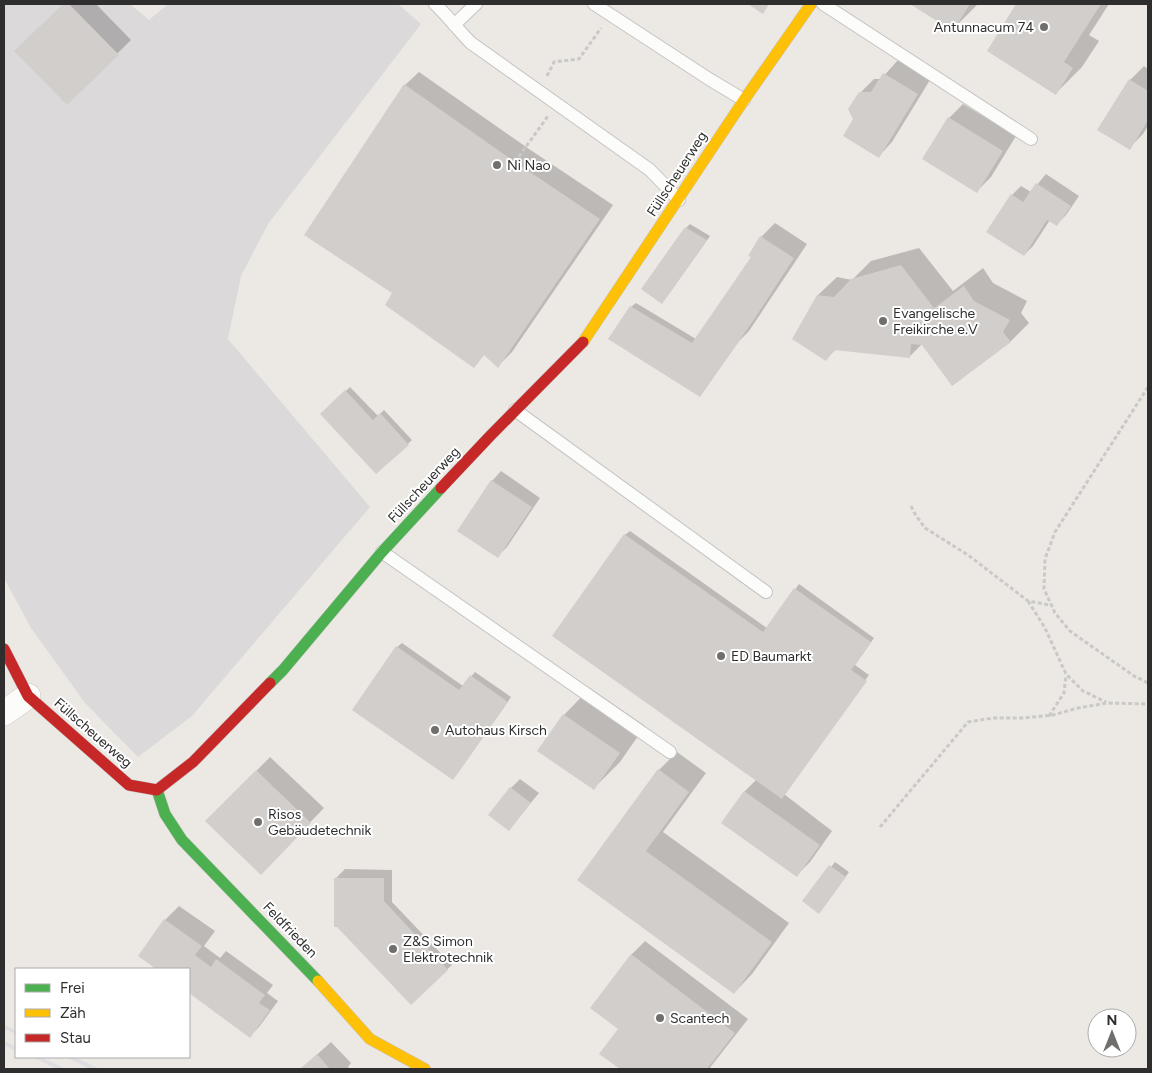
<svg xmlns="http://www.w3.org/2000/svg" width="1152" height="1073" font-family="Figtree,sans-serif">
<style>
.industrial{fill:#dcd9db}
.shadow{fill:#0003}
.building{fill:#d1cecb}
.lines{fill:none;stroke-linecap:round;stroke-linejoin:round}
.lane-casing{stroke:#c5c4c5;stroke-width:14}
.street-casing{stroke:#c5c4c5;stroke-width:26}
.fast-casing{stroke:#c5c4c5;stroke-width:12}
.slow-casing{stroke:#c5c4c5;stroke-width:12}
.jam-casing{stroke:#c5c4c5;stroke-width:12}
.path{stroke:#c9c9c8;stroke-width:3;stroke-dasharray:4 2.5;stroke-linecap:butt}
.lane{stroke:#fcfcfb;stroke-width:12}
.street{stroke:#fcfcfb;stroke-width:25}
.fast{stroke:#4caf50;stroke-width:11}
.slow{stroke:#ffc107;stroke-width:11}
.jam{stroke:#c62828;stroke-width:11}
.rail{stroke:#dfdfe1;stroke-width:4}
.poi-dot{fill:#706f6e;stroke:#fff;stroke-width:2}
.labels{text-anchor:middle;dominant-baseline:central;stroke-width:4;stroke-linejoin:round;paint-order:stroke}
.poi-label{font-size:14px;fill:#2e2e2e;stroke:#fff;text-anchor:start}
.street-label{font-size:14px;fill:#2e2e2e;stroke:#fff}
</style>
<rect width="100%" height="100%" fill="#ece8e4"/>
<path class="industrial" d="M4 4H130L149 20 168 4H398L421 24 268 224 241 276 228 339 370 507 192 716 138 757 85 703 31 628 4 578Z"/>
<path class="shadow" d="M64 4H96L131 40 67 103 16 51Z
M913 4H978L953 29Z
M1018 4H1109L1089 35 1099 41 1082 67 1056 93 988 50Z
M898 60 930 80 892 142 879 156 855 120 860 93 874 79H881Z
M1144 66 1148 69V126L1143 134 1129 148 1099 129 1130 80Z
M419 72 529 149 613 205 512 352 498 366 485 354 474 366 393 292 405 85Z
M963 104 1016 136 991 177 977 191 949 118Z
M1046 174 1079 196 1066 215 1057 224 1050 220 1033 246 1024 255 1012 195 1021 186 1031 192Z
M775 223 807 244 749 331 739 341 700 396 631 307 636 303 696 339 753 257 750 255 761 237Z
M690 224 710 236 666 298 686 228Z
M919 248 953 291 983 268 993 283 1027 301 1021 313 1029 323 1011 341 953 385 923 343 909 357 836 349 826 359 818 295 837 277 852 280 871 261Z
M350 387 378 416 384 410 412 440 376 473 322 414Z
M501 471 540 498 507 547 498 556 459 530 492 481Z
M630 531 767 628 799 584 874 638 855 665 869 675 784 794 832 831 810 862 796 876 723 823 745 791 757 779 625 535Z
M402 643 463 686 475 672 511 697 457 774 397 647Z
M590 688 645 726 620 762 594 788 564 715Z
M677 752 706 773 663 832 789 923 752 974 734 993 579 880 659 770Z
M270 757 324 808 261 873 207 821Z
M520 779 539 793 509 829 511 788Z
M835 862 849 872 823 908 804 901Z
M345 869 392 870V902L452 965 411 1003 336 878Z
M179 906 215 931 204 946 220 958 226 951 273 985 267 993 278 1001 259 1027 250 1036 189 992V969H158L139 956 165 920Z
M645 941 748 1019 709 1069H622L601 1053 620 1029 632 954Z
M331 1042 351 1063 348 1067 350 1069H301Z"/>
<path class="building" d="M63 4H69L119 55 67 105 14 51Z
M748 4H769L763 14Z
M910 4H970L953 31Z
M1016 4H1101L1064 62 1073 68 1056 95 987 51Z
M883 73 918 94 879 158 843 136 853 119 848 109 859 92H871Z
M1129 79 1148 91V120L1130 150 1097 130Z
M404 84 515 162 600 219 498 368 484 355 474 368 385 305 392 293 304 235Z
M948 117 1003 151 977 193 922 159Z
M1036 183 1071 206 1057 226 1047 220 1024 256 986 232 1011 194 1023 202Z
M685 227 707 240 662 304 641 289Z
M760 236 794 258 755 318 700 397 608 339 630 306 692 343 751 257 748 256Z
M901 265 934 308 964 286 974 301 1010 320 1003 332 1011 342 952 386 922 345 911 344 910 358 834 350 826 361 792 339 817 295 834 297 851 279Z
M345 390 373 420 380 413 409 445 376 474 320 414Z
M491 480 532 507 498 558 457 531Z
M624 534 763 632 794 588 871 642 851 670 867 681 782 799 552 636Z
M396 646 459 690 470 675 508 702 453 780 352 710Z
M563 714 620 753 594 790 537 751Z
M658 769 689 792 646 851 772 942 734 994 577 880Z
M256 770 311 823 261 875 205 821Z
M510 787 531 803 509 831 488 815Z
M744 791 820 845 797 877 721 823Z
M829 865 846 877 819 914 802 901Z
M334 878H384V901L448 970 411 1005 337 927H334Z
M164 919 202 946 195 955 211 967 216 959 265 995 259 1003 270 1010 250 1038 189 993V969H156L138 956Z
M631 954 735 1033 707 1069H620L599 1054 618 1029 590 1008Z
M317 1054 330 1069H300Z"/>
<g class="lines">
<defs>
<path id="lane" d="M435 4C448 16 458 30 471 43L650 170 679 200
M594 4 709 79 744 100
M823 4 1031 139
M454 25 476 4
M515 410 766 592
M382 552 670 752"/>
<path id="street" d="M4 713 28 696"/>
<path id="fast" d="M270 683 283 670 382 552 441 488
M157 790 165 814 182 840 318 981"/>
<path id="slow" d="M583 342 744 100 811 4
M318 981 370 1039 425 1069"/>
<path id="jam" d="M441 488 491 435 583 342
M4 649 28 696 129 785 157 790 193 762 270 683"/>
</defs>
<use href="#lane" class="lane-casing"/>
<use href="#street" class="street-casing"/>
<use href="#fast" class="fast-casing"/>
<use href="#slow" class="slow-casing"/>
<use href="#jam" class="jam-casing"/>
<path class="path" d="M547 76 554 62 579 59 601 28
M515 162 548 116
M1148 387 1055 532 1045 559 1044 589 1055 613 1070 631 1134 676 1148 683
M911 506 915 514 925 528 968 555 1028 601 1050 605
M1028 601 1045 628 1066 674 1083 691 1106 702
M1049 716 1064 693 1066 675
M880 827 968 722 993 718H1023L1053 715 1078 708 1107 703 1148 704"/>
<use href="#lane" class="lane"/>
<use href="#street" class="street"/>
<use href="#fast" class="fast"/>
<use href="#slow" class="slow"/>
<use href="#jam" class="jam"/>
<path class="rail" d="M4 1027 16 1032
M4 1043 16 1049
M36 1057 62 1069
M70 1057 95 1069"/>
</g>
<g class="poi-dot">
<circle cx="1044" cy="27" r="5"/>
<circle cx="497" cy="165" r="5"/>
<circle cx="883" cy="321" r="5"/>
<circle cx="721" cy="656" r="5"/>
<circle cx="435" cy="730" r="5"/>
<circle cx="258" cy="822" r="5"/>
<circle cx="393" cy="949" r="5"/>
<circle cx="660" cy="1018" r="5"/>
</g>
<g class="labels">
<g class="poi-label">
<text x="1034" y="27" text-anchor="end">Antunnacum 74</text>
<text x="507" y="165">Ni Nao</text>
<text x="893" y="313">Evangelische<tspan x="893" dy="16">Freikirche e.V</tspan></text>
<text x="731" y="656">ED Baumarkt</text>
<text x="445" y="730">Autohaus Kirsch</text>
<text x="268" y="814">Risos<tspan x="268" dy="16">Gebäudetechnik</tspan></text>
<text x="403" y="941">Z&amp;S Simon<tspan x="403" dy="16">Elektrotechnik</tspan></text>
<text x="670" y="1018">Scantech</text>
</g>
<g class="street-label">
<text transform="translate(677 174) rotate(-57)">Füllscheuerweg</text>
<text transform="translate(424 485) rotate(-47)">Füllscheuerweg</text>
<text transform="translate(93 733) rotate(41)">Füllscheuerweg</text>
<text transform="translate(290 930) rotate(46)">Feldfrieden</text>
</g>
</g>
<rect width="1152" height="1073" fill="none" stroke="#2e2e2e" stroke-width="10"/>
<rect x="15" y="968" width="175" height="90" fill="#ffffff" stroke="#ababab"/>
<rect x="25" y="984" width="25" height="8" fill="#4caf50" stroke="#ababab"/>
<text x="60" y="993" font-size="15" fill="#2e2e2e">Frei</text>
<rect x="25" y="1009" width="25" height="8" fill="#ffc107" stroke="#ababab"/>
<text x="60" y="1018" font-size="15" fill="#2e2e2e">Zäh</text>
<rect x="25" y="1034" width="25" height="8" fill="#c62828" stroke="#ababab"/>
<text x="60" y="1043" font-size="15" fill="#2e2e2e">Stau</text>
<g transform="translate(1112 1033)"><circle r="24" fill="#ffffff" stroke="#ababab"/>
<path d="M0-4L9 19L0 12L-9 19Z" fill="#706f6e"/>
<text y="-8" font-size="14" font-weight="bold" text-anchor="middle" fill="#2e2e2e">N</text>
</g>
</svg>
